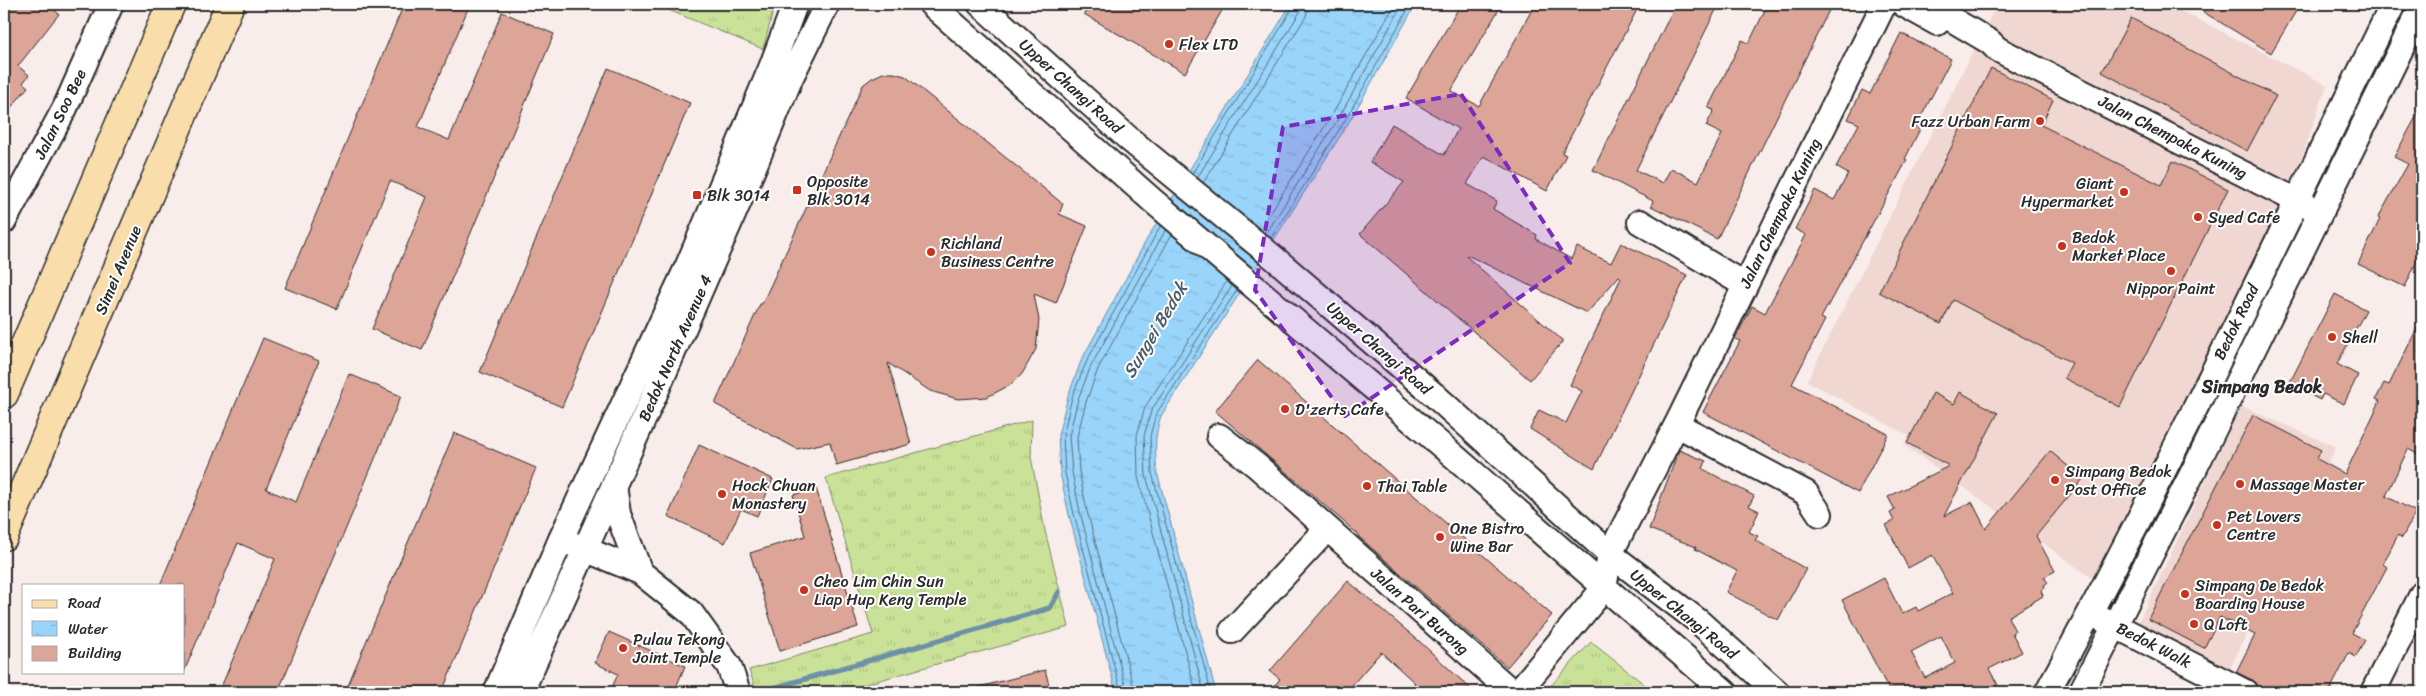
<svg xmlns="http://www.w3.org/2000/svg" width="2426" height="696" font-family="Sriracha,sans-serif">
<style>
.built{fill:#f0d7d1}
.grass{fill:url(#grass-tufts);stroke:#7a8662}
.water{fill:url(#water-ripples);stroke:#6d90a7}
.lines{fill:none;stroke-linecap:round;stroke-linejoin:round}
.shore{stroke:#576f7e;stroke-width:1}
.stream{stroke:#6d90a7;stroke-width:5.5}
.building{fill:#dda498;stroke:#2b2b2b;fill-rule:evenodd}
.minor-casing{stroke:#2b2b2b;stroke-width:28}
.major-casing{stroke:#2b2b2b;stroke-width:31}
.minor{stroke:#fff;stroke-width:24}
.major{stroke:#f9deab;stroke-width:28}
.marked{fill:#7b2cbf;fill-opacity:0.2;stroke:#7b2cbf;stroke-width:4;stroke-dasharray:10 6;stroke-linejoin:round}
.poi-dot{fill:#c8321e;stroke:#fff;stroke-width:2}
.labels{text-anchor:middle;dominant-baseline:central;stroke-width:4;stroke-linejoin:round;paint-order:stroke}
.poi-label{font-size:16px;fill:#2b2b2b;stroke:#fff;text-anchor:start}
.street-label{font-size:16px;fill:#2b2b2b;stroke:#fff}
.water-label{font-size:18px;font-style:italic;fill:#4c5e69;stroke:#fff}
.neighbourhood-label{font-size:18px;font-weight:bold;fill:#2b2b2b;stroke:#fff}
</style>
<defs>
<pattern id="grass-tufts" width="24" height="20" patternUnits="userSpaceOnUse" patternTransform="scale(1.25)"><rect width="24" height="20" fill="#cae298"/><path d="M3 7l-1-3M5 7V3M7 7l1-3M15 17l-1-3M17 17v-4M19 17l1-3" fill="none" stroke="#aec283"/></pattern>
<pattern id="water-ripples" width="26" height="14" patternUnits="userSpaceOnUse" patternTransform="scale(1.25)"><rect width="26" height="14" fill="#99d4fa"/><path d="M2 4q2-2 4 0t4 0M15 11q2-2 4 0t4 0" fill="none" stroke="#84b6d6"/></pattern>
</defs>
<rect width="100%" height="100%" fill="#f8edea"/>
<filter id="ink" filterUnits="userSpaceOnUse"><feTurbulence type="fractalNoise" baseFrequency=".02" numOctaves="2"/><feDisplacementMap in="SourceGraphic" scale="10" xChannelSelector="R" yChannelSelector="G"/><feConvolveMatrix kernelMatrix="1 2 1 2 8 2 1 2 1" color-interpolation-filters="sRGB"/></filter>
<g filter="url(#ink)">
<path class="built" d="M1997 4H2167L2327 85 2281 216 2092 578 1904 445 1909 436 1807 381Z
M2241 406 2336 447 2229 671 2138 623Z"/>
<path class="grass" d="M654 4H775L763 49Z
M1032 420 1031 457 1045 531 1069 627 837 692H757L749 670 873 634 826 478Z
M1591 642 1654 692H1545Z"/>
<path class="water" d="M1291 4H1416L1348 124 1161 416C1154 435 1155 453 1157 472L1216 692H1116L1069 515 1060 473 1058 435 1068 396 1081 361 1147 239Z"/>
<g class="lines">
<path class="shore" d="M1192 174 1295 4
M1197 178 1300 12 1301 4
M1203 183 1306 16 1309 4
M1260 229 1332 115 1395 4
M1266 234 1338 119 1403 4
M1271 238 1344 122 1411 4
M1121 692 1074 514 1065 473 1063 436 1072 397 1086 363 1161 225
M1127 692 1080 512 1072 472 1069 436 1078 399 1091 366 1166 229
M1135 692 1087 511 1079 471 1077 437 1086 402 1098 369 1172 234
M1196 692 1138 477 1137 435 1145 407 1227 281
M1204 692 1146 475 1144 436 1151 411 1232 286
M1211 692 1152 473 1150 436 1156 414 1237 290"/>
<path class="stream" d="M760 692 1050 608 1059 592"/>
</g>
<path class="building" d="M4 4H47L59 14 18 66 29 75 23 83 28 87 4 116Z
M404 4H470L418 127 449 140 502 12 554 34 422 350 372 329 427 197 390 181 337 309 285 288Z
M1090 4H1226L1185 73 1084 14Z
M1461 4H1502L1451 91 1479 106 1535 4H1640L1562 153 1566 155 1547 191 1484 156 1467 184 1497 201 1493 209 1537 235 1536 239 1571 259 1577 247 1611 263 1621 243 1687 275 1594 469 1530 429 1539 410 1566 423 1582 391 1570 385 1621 278 1619 276 1587 313 1467 255 1466 256 1563 341 1530 380 1360 234 1404 182 1370 162 1392 124 1444 155 1458 129 1406 98Z
M1676 4H1719L1636 170 1663 183 1671 168 1698 182 1722 134 1706 126 1714 110 1708 108 1742 40 1749 43 1768 4H1832L1717 239 1651 206 1653 201 1593 170Z
M2190 4H2284L2296 11 2271 53Z
M2131 18 2276 96 2247 151 2102 72Z
M1901 33 1951 59 1916 127 1920 129 1905 159 1907 160 1821 318 1825 320 1792 384 1888 434 1858 493 1703 412 1740 341 1735 339 1752 306 1765 313 1806 235 1795 229 1815 190 1834 200 1848 174 1836 167 1859 124 1848 119 1862 90 1870 94Z
M608 68 690 103 562 407 480 372Z
M1991 68 2053 100 2041 125 2161 185 2173 161 2228 189 2120 407 2064 378 2072 363 1953 300 1941 324 1879 292Z
M883 73H894L905 76 1063 204 1059 214 1087 226 1056 303 1034 294 1039 320 1036 349 1022 374 1012 384 987 397 958 399 930 391 888 363 911 444 836 465 830 442 797 449 715 404 760 304H762L863 85 872 78Z
M2422 106V250L2405 287 2358 264 2380 219 2378 218 2408 164 2394 157Z
M2335 294 2366 310 2337 364 2358 375 2344 404 2323 394 2320 400 2289 384Z
M2422 318V443L2417 454 2408 449 2386 496 2416 512 2402 538 2398 535 2383 564 2387 567 2352 633 2365 640 2356 657 2349 653 2329 692H2266L2258 688 2252 680 2236 672 2255 635 2220 617 2204 648 2148 619 2253 415 2321 450 2317 459 2345 474 2380 401 2376 399 2384 383 2389 385Z
M263 338 319 361 266 489 296 502 349 374 401 396 278 692H219L275 559 238 543 184 672V585H160Z
M1258 360 1552 615 1507 667 1358 536 1359 535 1215 411Z
M1960 392 1998 413 1944 516 1972 502 1986 529 2050 451 2083 479 2036 536 2055 571 2044 577 2048 583 2044 585 2045 588 2041 590 2043 596 2008 617 2015 631 2012 633 2022 652 1989 669 1998 685 1983 692H1890L1842 600 1884 578 1902 614 1916 607 1918 611 1953 593 1932 555 1908 568 1886 525 1894 521 1890 513 1895 510 1888 497 1949 466 1907 443 1933 393 1954 404ZM1941 636 1955 663 1925 678 1911 652Z
M454 433 536 468 442 692H345Z
M699 445 773 479 757 516 741 509 725 543 668 516Z
M1679 450 1706 461 1703 469 1754 496 1749 506 1759 511 1749 532 1758 536 1755 540 1806 569 1778 620 1726 592 1737 571 1695 549 1696 547 1649 529Z
M816 488 858 627 780 651 750 553 805 536 793 495Z
M1348 581 1419 641 1474 692H1406L1415 683 1381 652 1346 692H1269L1280 679 1270 671Z
M609 632 685 666 674 692H610L618 674 595 663Z
M1045 670 1051 692H980L979 687Z"/>
<g class="lines">
<defs>
<path id="minor" d="M931 4 1153 201 1455 457 1725 692
M980 4 1129 139 1273 257 1433 394 1610 554 1698 621 1777 692
M1903 4 1937 23
M1926 4 1990 42 1997 49 2311 208
M4 221 65 108 111 4
M1640 222 1745 285
M1678 422 1685 429 1806 493 1820 514
M1219 436 1257 466 1512 692
M614 485 618 514 640 572
M570 543 640 572 691 613 729 666 738 692
M2102 619 2245 692
M1232 631 1327 529
M496 692 561 539 689 263 771 68 795 4
M521 692 658 387 754 167 791 77 827 4
M1518 692 1604 588 1610 554 1678 422 1884 4
M2047 692C2171 467 2280 234 2393 4
M2081 692 2194 470 2422 6
M2373 692 2422 594"/>
<path id="major" d="M4 394 171 4
M4 536 230 4"/>
</defs>
<use href="#minor" class="minor-casing"/>
<use href="#major" class="major-casing"/>
<use href="#minor" class="minor"/>
<use href="#major" class="major"/>
</g>
</g>
<path class="marked" d="M1461 94 1570 263 1345 416 1255 290 1283 127Z"/>
<g class="poi-dot">
<circle cx="1169" cy="44" r="5"/>
<circle cx="2040" cy="121" r="5"/>
<rect x="792" y="185" width="10" height="10" rx="2.5"/>
<circle cx="2124" cy="192" r="5"/>
<rect x="692" y="190" width="10" height="10" rx="2.5"/>
<circle cx="2198" cy="217" r="5"/>
<circle cx="2062" cy="246" r="5"/>
<circle cx="931" cy="252" r="5"/>
<circle cx="2171" cy="271" r="5"/>
<circle cx="2332" cy="337" r="5"/>
<circle cx="1285" cy="409" r="5"/>
<circle cx="2055" cy="480" r="5"/>
<circle cx="2240" cy="484" r="5"/>
<circle cx="1367" cy="486" r="5"/>
<circle cx="722" cy="494" r="5"/>
<circle cx="2217" cy="525" r="5"/>
<circle cx="1440" cy="537" r="5"/>
<circle cx="804" cy="590" r="5"/>
<circle cx="2185" cy="594" r="5"/>
<circle cx="2194" cy="624" r="5"/>
<circle cx="623" cy="648" r="5"/>
</g>
<g class="labels">
<g class="poi-label">
<text x="1179" y="44">Flex LTD</text>
<text x="2030" y="121" text-anchor="end">Fazz Urban Farm</text>
<text x="807" y="181">Opposite<tspan x="807" dy="18">Blk 3014</tspan></text>
<text x="2114" y="183" text-anchor="end">Giant<tspan x="2114" dy="18">Hypermarket</tspan></text>
<text x="707" y="195">Blk 3014</text>
<text x="2208" y="217">Syed Cafe</text>
<text x="2072" y="237">Bedok<tspan x="2072" dy="18">Market Place</tspan></text>
<text x="941" y="243">Richland<tspan x="941" dy="18">Business Centre</tspan></text>
<text x="2171" y="288" text-anchor="middle">Nippor Paint</text>
<text x="2342" y="337">Shell</text>
<text x="1295" y="409">D'zerts Cafe</text>
<text x="2065" y="471">Simpang Bedok<tspan x="2065" dy="18">Post Office</tspan></text>
<text x="2250" y="484">Massage Master</text>
<text x="732" y="485">Hock Chuan<tspan x="732" dy="18">Monastery</tspan></text>
<text x="1377" y="486">Thai Table</text>
<text x="2227" y="516">Pet Lovers<tspan x="2227" dy="18">Centre</tspan></text>
<text x="1450" y="528">One Bistro<tspan x="1450" dy="18">Wine Bar</tspan></text>
<text x="814" y="581">Cheo Lim Chin Sun<tspan x="814" dy="18">Liap Hup Keng Temple</tspan></text>
<text x="2195" y="585">Simpang De Bedok<tspan x="2195" dy="18">Boarding House</tspan></text>
<text x="2204" y="624">Q Loft</text>
<text x="633" y="639">Pulau Tekong<tspan x="633" dy="18">Joint Temple</tspan></text>
</g>
<g class="street-label">
<text transform="translate(1071 86) rotate(42)">Upper Changi Road</text>
<text transform="translate(60 114) rotate(-64)">Jalan Soo Bee</text>
<text transform="translate(2173 137) rotate(27)">Jalan Chempaka Kuning</text>
<text transform="translate(1780 213) rotate(-64)">Jalan Chempaka Kuning</text>
<text transform="translate(118 270) rotate(-67)">Simei Avenue</text>
<text transform="translate(2236 322) rotate(-64)">Bedok Road</text>
<text transform="translate(675 348) rotate(-66)">Bedok North Avenue 4</text>
<text transform="translate(1379 348) rotate(41)">Upper Changi Road</text>
<text transform="translate(1420 611) rotate(41)">Jalan Pari Burong</text>
<text transform="translate(1684 614) rotate(39)">Upper Changi Road</text>
<text transform="translate(2154 645) rotate(27)">Bedok Walk</text>
</g>
<g class="water-label">
<text transform="translate(1155 330) rotate(-59)">Sungei Bedok</text>
</g>
<g class="neighbourhood-label">
<text x="2262" y="387">Simpang Bedok</text>
</g>
</g>
<rect width="2426" height="696" fill="none" stroke="#fff" stroke-width="20"/>
<rect x="10" y="10" width="2406" height="676" fill="none" stroke="#2b2b2b" stroke-width="2" filter="url(#ink)"/>
<rect x="22" y="584" width="162" height="90" fill="#ffffff" stroke="#aaaaaa"/>
<rect x="32" y="600" width="25" height="8" fill="#f9deab" stroke="#aaaaaa"/>
<text x="68" y="608" font-size="15" fill="#2b2b2b">Road</text>
<rect x="32" y="621" width="25" height="15" fill="url(#water-ripples)" stroke="#aaaaaa"/>
<text x="68" y="634" font-size="15" fill="#2b2b2b">Water</text>
<rect x="32" y="646" width="25" height="15" fill="#dda498" stroke="#aaaaaa"/>
<text x="68" y="658" font-size="15" fill="#2b2b2b">Building</text>
</svg>
